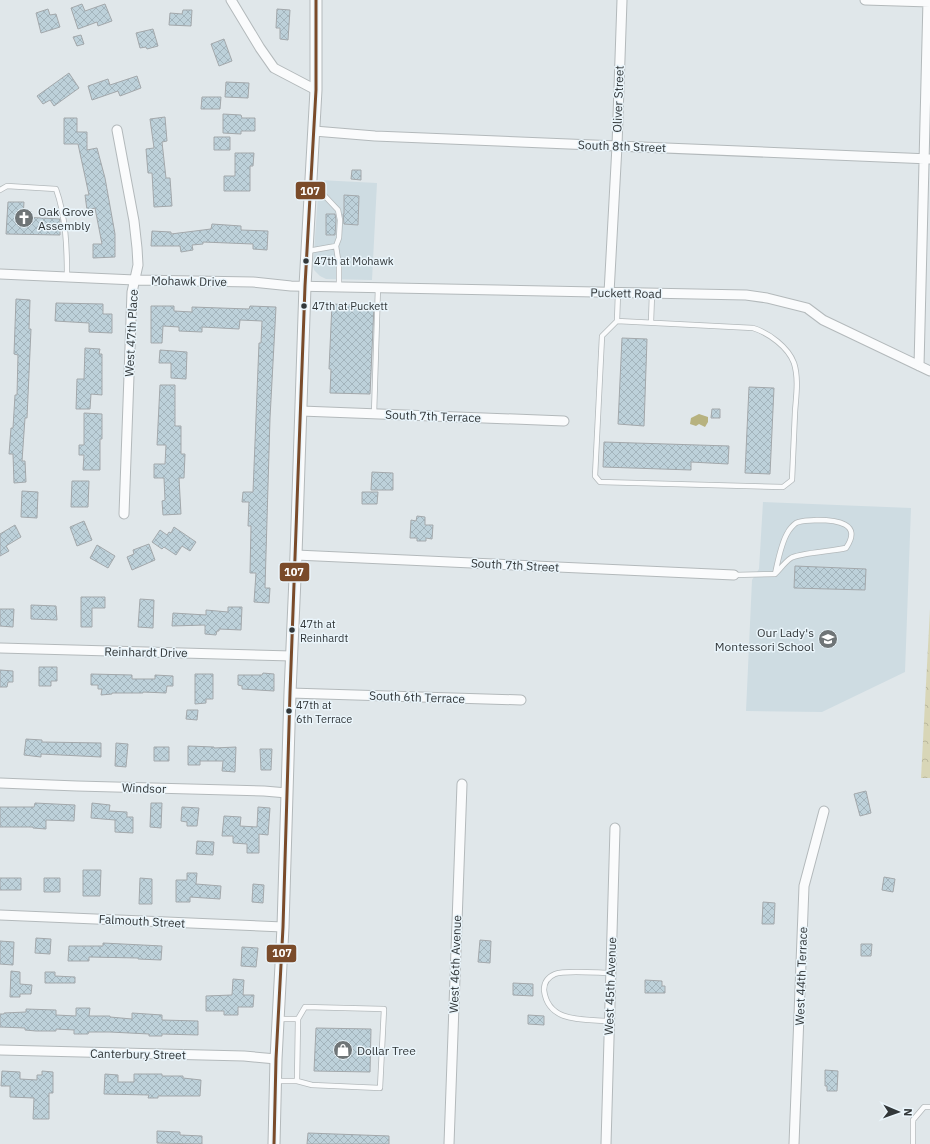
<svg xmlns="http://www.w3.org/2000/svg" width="930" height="1144" font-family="'IBM Plex Sans',sans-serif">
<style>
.built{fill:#cedce2}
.forest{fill:url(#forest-crowns)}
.water{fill:#b7b27f}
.building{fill:url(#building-cross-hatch);stroke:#a3a8ab}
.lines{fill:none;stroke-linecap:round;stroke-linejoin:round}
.service-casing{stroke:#b3b9bb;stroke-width:6}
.minor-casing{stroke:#b3b9bb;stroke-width:11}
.tertiary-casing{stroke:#b3b9bb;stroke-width:13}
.service{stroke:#fafbfc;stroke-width:4.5}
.minor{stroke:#fafbfc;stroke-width:9}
.tertiary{stroke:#fafbfc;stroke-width:11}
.bus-1-casing{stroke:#eaf5fb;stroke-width:6}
.bus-1{stroke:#7a4b2a;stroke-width:3}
.bus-dot{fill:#323739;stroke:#eaf5fb;stroke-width:1.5}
.labels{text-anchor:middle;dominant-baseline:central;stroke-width:3;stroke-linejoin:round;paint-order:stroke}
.bus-label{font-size:11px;fill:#323739;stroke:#eaf5fb;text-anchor:start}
.street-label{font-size:12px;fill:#323739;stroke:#eaf5fb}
.poi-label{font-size:12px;fill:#323739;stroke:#eaf5fb;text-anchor:start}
.line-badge{stroke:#eaf5fb;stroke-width:1.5}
.badge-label{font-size:11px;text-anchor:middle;font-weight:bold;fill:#fff}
</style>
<defs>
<pattern id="forest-crowns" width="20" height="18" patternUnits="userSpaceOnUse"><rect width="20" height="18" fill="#d8d6b7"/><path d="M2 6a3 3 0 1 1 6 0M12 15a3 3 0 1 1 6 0" fill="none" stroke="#bab89e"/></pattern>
<pattern id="building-cross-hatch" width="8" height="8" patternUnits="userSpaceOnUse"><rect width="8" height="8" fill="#bdd1da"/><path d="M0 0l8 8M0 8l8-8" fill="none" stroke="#a3b4bc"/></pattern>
</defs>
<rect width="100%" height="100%" fill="#e0e7ea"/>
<path class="built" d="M319 180 377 183 372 280 326 279 320 276 314 270 313 266Z
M763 502 911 508 905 672 822 712 746 711 752 580 759 569Z"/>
<path class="forest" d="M930 609V778H921Z"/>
<path class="water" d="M699 414 708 417V422L705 427 699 424 696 426 690 424 691 418Z"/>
<path class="building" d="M82 4 85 11 105 4 112 21 98 26 97 22 78 29 71 8Z
M48 9 50 15 56 14 60 27 41 33 36 13Z
M277 9 290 10 288 40 280 39V28H276Z
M183 10H192L191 26 169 25 170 13 182 14Z
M153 29 158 46 147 49 146 47 140 48 136 33Z
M81 35 84 44 77 46 73 37Z
M224 39 232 61 219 66 211 44Z
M69 73 79 88 54 106 50 100 43 104 37 96Z
M137 76 141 88 120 96 118 91 92 100 88 86 108 79 110 85Z
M226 82 249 83 248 98 225 97Z
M202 97H221L220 109H201Z
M223 114 241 115 242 118H255V131H241V134L223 133Z
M165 117 167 141 162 142 166 178H170L172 206 154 207 152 173H148L146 149 154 148 150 119Z
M64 118H77V132H87V150L97 148 105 178 115 234V257L93 258V244H102L95 208 87 210 85 195H89L78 144H64Z
M214 137H230V150H214Z
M235 153H254L253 166H250V191H224V176H235Z
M352 170H361V180L351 179Z
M344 195 359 196 358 225 344 224 343 214H344Z
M8 202H24L23 217 60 219V235L6 234Z
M326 214H335L336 220 335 235H326Z
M212 224 241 226V230L268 231 267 250 253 249V244L203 242V244L192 245 193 250 181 252 180 246H151L152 231 171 232V234L211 229Z
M16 299 30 300 29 329H31L27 418H25L22 461H25L26 482 14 483 13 454H9L11 428H13L15 395H17L18 355 14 354Z
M56 303 103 304V314H112V333L89 332V323L55 321Z
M332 304 374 306 370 394 330 393 331 369H329Z
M151 306H174V311L192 312V307L249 309 250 306 276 307 270 418 265 588H270L269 603 254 602 256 573H250L251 526H248L249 502H242L243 492H253L259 343H261L262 321 240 320 239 329 202 327V332L179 331V327L163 326 162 343H151Z
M622 338 647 339 644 426 618 424Z
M85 348 100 349 99 354H102V395L91 394 90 409H76L77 379H84Z
M160 350 187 352 186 379 171 378V363H159Z
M160 385H175V426H181V454H185L184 478H179L181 514 163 515 162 501 165 500 164 478H154V464H165L166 445H157Z
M749 387 774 388 770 474 745 473Z
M712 409H720V418H711Z
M84 413 102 414V439H100V470H83L84 455H79V445H84Z
M604 442 729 446 728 464 691 462V470L603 467Z
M372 472 393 473V490H371Z
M72 481H89L88 507H71Z
M22 491 38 492 37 518 21 517Z
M362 492H378L377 504H362Z
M417 516 425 517V525H433L432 539 426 538V541H417V538H410L411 520 416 521Z
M84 521 92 540 77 546 70 527Z
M15 525 21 537 6 546 9 551 0 556V534Z
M174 527 196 542 190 551 182 546 176 555 164 547 162 549 152 542 160 530 167 535 169 532 171 533Z
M149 544 155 560 132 570 127 557 134 554 133 550Z
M97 545 115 556 108 568 90 558Z
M795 566 866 569 865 590 794 588Z
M81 597H105V608H92V627H81Z
M140 599 154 600 153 628 138 627Z
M31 605 56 606 57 620 31 619Z
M228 607H242L241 630 219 629V631H217L216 635 205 634V625L172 626 173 613 206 615V610L228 612Z
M0 609H14L13 627 0 626Z
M39 667H57V681H51V686H39Z
M0 670 13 671V682H8L7 687H0Z
M263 673 274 674V691L242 689V686L238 685V675H262Z
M91 674 132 675V679H155V675L173 676V686H167L166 693 143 692V693H112V694L101 695 102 689H98V685H91Z
M195 674H213V699H206V703L195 704Z
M187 710H198L197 720 186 719Z
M26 739 42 740V742L101 743V757L41 754V757L24 755Z
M116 743 128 744 126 767 115 766Z
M188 746 214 747V748L236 747 235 772 222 771 223 761H200V765H188Z
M154 747H169V761H154Z
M260 749H272L271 770H261Z
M866 791 871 813 860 816 854 794Z
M35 803 75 805 74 821 46 820V829L33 828V827H0V807H34Z
M92 803 110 805 109 811 127 812V817H133V833L115 832V820L91 818Z
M151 803H162L161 828 150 827Z
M182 807 199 808 197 826H187V822L181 821Z
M258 807 270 808 268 835 259 834V853H247V844L233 843V836H222L224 816 241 817 240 826 257 827Z
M197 841 214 842 213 855 196 854Z
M83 870H101L100 896H83Z
M187 873H197L196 884 221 886 220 899 190 897V902H176V880H187Z
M884 877 895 879 893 892 882 890Z
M0 878H21V890H0Z
M44 878H60V892H44Z
M140 878 152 879V904H139Z
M253 884 264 885 263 903 252 902Z
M763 902 775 903 774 924H762Z
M36 938 51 939 50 954 35 953Z
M480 940 491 941 490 963 478 962Z
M0 941 14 942 13 965 0 964Z
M103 943 162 946 161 960 138 959V958L89 957V961H68L69 946H103Z
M861 944H872L871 956H861Z
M242 947 258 948 256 967 241 966Z
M11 971 20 972V984L32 985 31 994H20V997H10Z
M45 972H55V976L75 977V983H45Z
M233 979 244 980 243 995H254L253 1007H238V1015H224V1011H206V996L232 995Z
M645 980 662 981V986H665V993H645Z
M513 983 533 984V996L513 995Z
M76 1008H90L89 1016H110V1017L132 1019V1013L162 1015V1020L198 1021V1035L162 1034V1036H149V1034L110 1032H89L88 1034H74V1030L56 1029V1031H36L25 1030V1028L0 1027V1014H4V1013L26 1012V1009L56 1010V1015L76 1016Z
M528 1015 544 1016V1025L528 1024Z
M316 1028 371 1029 370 1072 314 1071Z
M825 1070 838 1071 837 1091H827V1086H825Z
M2 1071 20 1072V1079L37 1080V1075H42V1071L53 1072V1093H49V1119H33L34 1098 10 1097V1086H1Z
M105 1074 118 1075V1082H134V1074H162V1076H183V1078L201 1080 200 1096H158V1098H148L149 1095 104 1094Z
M157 1131 180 1132V1135L202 1136V1144L157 1143Z
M308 1133 389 1136V1144H307Z"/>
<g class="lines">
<defs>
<path id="service" d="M0 190 7 186 56 189C66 217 67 248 67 277
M336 246 339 266V287
M308 251 336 246 339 238 340 220 338 210 322 193 310 190
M617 321 753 328C769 333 788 347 794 363 799 379 796 397 795 412 794 435 793 458 792 480L783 487 600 482 595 476 602 336Z
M617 321 618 293
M651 322 652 294
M374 414 378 287
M734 575 775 574C780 569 785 562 791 558 798 553 834 551 846 548 863 523 836 520 817 520 811 521 802 520 796 523 793 525 789 530 788 532 781 543 778 561 775 574
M609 1021C585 1019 548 1024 544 990 544 982 548 977 555 974 564 970 599 973 611 973
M275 1081H297L312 1085 380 1088 384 1009 305 1007 298 1019H278
M297 1081 298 1019
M913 1144V1120L924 1107H930"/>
<path id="minor" d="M231 0 260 48 274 68 316 90
M865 0 930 2
M117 130 134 221 137 248 138 265 132 292 124 514
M314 131 375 136 930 159
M0 274 135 280 253 282 291 286 746 295 767 298 807 308 823 320 930 371
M609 293 617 146 622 0
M919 366 928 0
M301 411 564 421
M296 555 734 575
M0 648 292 656
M290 693 521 700
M0 783 77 786 264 791 287 793
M0 915 283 927
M0 1050 244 1056 276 1059
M449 1144 462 784
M606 1144 615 828
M794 1144 804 886 824 811"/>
<path id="tertiary" d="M274 1144 276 1059 283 927 290 693 296 555 305 286 316 90V0"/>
</defs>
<use href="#service" class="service-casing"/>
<use href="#minor" class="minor-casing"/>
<use href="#tertiary" class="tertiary-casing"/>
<use href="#service" class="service"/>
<use href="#minor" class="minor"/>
<use href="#tertiary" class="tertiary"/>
<defs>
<path id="bus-1" d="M274 1144 276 1059 283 927 290 693 305 286 316 90V0"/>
</defs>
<use href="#bus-1" class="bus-1-casing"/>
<use href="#bus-1" class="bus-1"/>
</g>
<defs>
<symbol id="church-disc" viewBox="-11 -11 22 22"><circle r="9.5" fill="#6f7577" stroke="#eaf5fb"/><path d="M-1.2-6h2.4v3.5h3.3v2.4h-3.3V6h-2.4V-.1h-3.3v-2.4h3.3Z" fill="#fff"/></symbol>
<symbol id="school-disc" viewBox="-11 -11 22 22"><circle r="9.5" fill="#6f7577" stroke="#eaf5fb"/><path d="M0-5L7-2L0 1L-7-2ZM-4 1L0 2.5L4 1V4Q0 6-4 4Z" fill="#fff"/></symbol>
<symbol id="shop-disc" viewBox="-11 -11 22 22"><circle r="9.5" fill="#6f7577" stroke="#eaf5fb"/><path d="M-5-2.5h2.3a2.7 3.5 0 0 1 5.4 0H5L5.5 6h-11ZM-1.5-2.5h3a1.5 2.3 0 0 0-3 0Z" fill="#fff"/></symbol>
</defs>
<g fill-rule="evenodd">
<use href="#church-disc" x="13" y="207" width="22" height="22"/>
<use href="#school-disc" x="817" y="628" width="22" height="22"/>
<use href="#shop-disc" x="332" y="1039" width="22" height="22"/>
</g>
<g class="bus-dot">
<circle cx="306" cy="261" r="3.5"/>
<circle cx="304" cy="306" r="3.5"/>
<circle cx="292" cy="630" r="3.5"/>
<circle cx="289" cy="711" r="3.5"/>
</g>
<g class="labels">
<g class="bus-label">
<text x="314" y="261">47th at Mohawk</text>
<text x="312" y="306">47th at Puckett</text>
<text x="300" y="624">47th at<tspan x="300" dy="14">Reinhardt</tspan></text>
<text x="296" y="705">47th at<tspan x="296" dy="14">6th Terrace</tspan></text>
</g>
<g class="street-label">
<text transform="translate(618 99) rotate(-88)">Oliver Street</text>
<text transform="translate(622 146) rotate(2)">South 8th Street</text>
<text transform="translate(189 281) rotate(1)">Mohawk Drive</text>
<text transform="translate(626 293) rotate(1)">Puckett Road</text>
<text transform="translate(131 333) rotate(-87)">West 47th Place</text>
<text transform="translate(433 416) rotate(2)">South 7th Terrace</text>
<text transform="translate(515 565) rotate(3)">South 7th Street</text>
<text transform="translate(146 652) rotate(1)">Reinhardt Drive</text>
<text transform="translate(417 697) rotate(2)">South 6th Terrace</text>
<text transform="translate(144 788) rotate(2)">Windsor</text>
<text transform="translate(142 921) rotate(3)">Falmouth Street</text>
<text transform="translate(455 964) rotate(-88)">West 46th Avenue</text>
<text transform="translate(801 976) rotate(-88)">West 44th Terrace</text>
<text transform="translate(610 986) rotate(-88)">West 45th Avenue</text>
<text transform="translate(138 1054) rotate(1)">Canterbury Street</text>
</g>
<g class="poi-label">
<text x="38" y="211">Oak Grove<tspan x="38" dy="14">Assembly</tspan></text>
<text x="814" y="632" text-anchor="end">Our Lady's<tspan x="814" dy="14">Montessori School</tspan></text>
<text x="357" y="1050">Dollar Tree</text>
</g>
</g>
<g class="line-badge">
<rect x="295" y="181" width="31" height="19" rx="4" fill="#7a4b2a"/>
<rect x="279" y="562" width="31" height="20" rx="4" fill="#7a4b2a"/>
<rect x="266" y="944" width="31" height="19" rx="4" fill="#7a4b2a"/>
</g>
<g class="badge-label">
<text x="310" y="195">107</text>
<text x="294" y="576">107</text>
<text x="282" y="957">107</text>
</g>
<g transform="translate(898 1112) rotate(92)" stroke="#eaf5fb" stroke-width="3" paint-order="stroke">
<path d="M0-3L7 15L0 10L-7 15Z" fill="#323739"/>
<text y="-6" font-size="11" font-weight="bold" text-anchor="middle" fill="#323739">N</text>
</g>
</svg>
